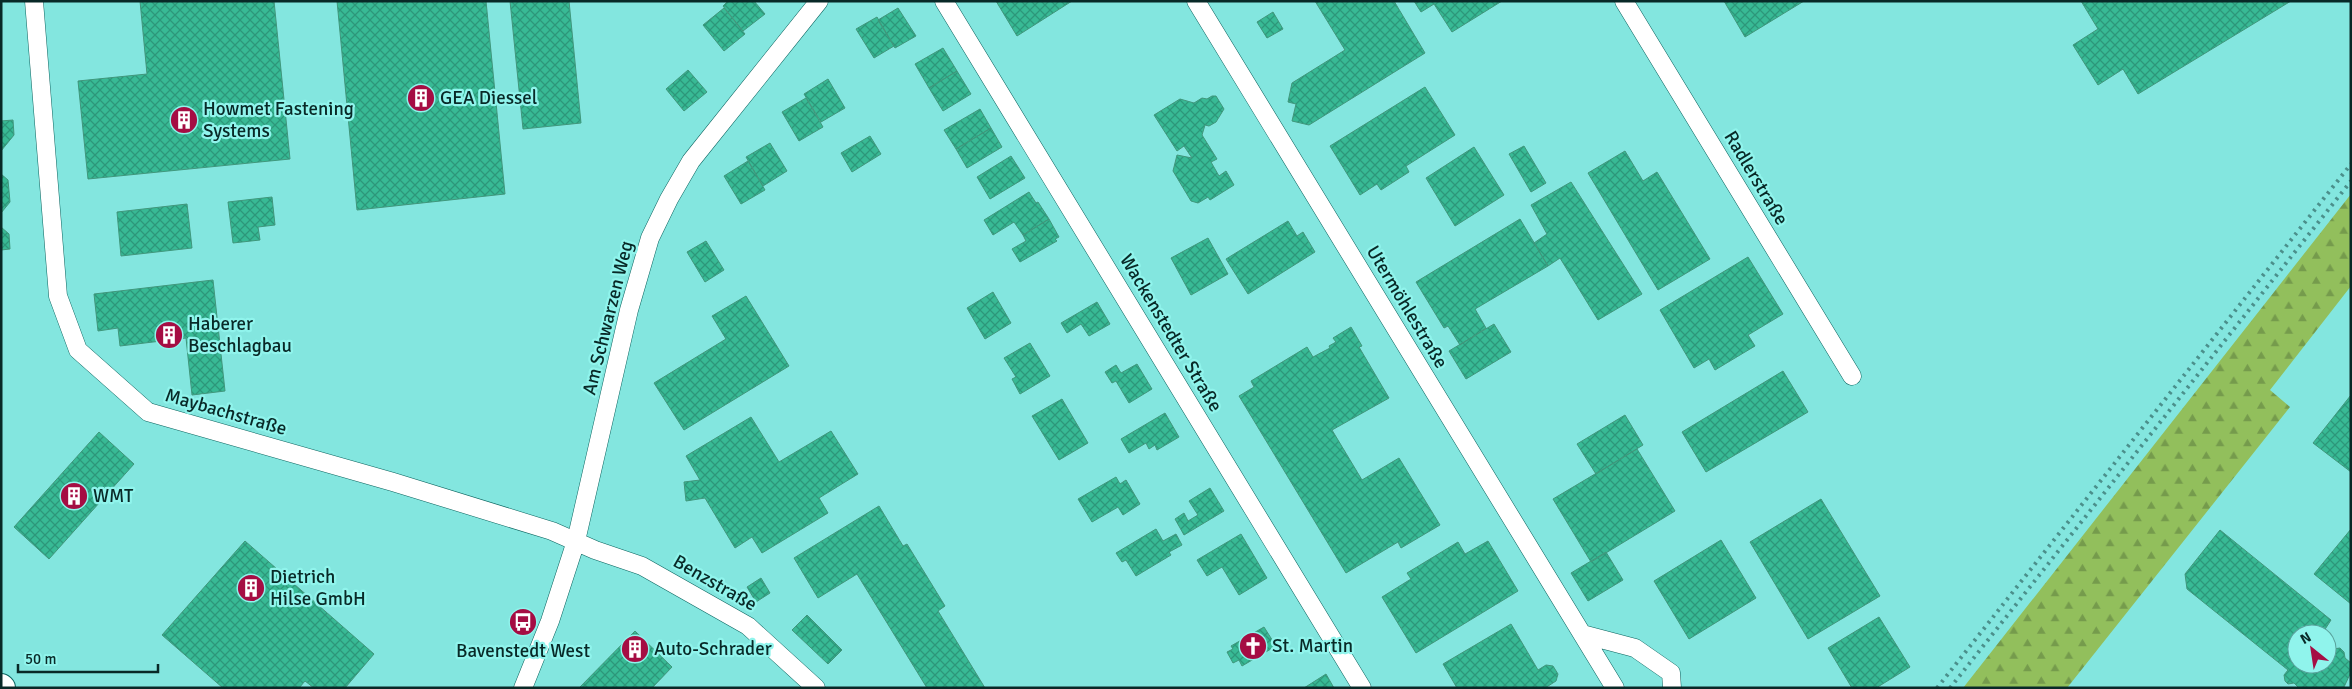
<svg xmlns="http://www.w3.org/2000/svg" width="2352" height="689" font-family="Signika,sans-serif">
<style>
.forest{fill:url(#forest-firs)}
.building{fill:url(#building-cross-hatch);stroke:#40977c}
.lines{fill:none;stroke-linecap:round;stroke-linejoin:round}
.minor-casing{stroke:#0b645f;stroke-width:19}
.highway-casing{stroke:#0b645f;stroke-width:28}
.minor{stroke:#fff;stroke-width:18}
.highway{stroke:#fff;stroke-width:26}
.rail{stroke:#4b8f8b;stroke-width:4;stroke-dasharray:2.5 5;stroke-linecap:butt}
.labels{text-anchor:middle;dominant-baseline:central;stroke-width:4.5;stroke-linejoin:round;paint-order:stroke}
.poi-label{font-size:19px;fill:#082927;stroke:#90f4ec;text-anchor:start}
.street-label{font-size:19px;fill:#082927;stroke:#90f4ec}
</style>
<defs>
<pattern id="forest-firs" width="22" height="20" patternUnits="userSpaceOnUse" patternTransform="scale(1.25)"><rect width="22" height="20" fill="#92bf5c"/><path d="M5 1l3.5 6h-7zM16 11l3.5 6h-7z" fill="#759b4c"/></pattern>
<pattern id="building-cross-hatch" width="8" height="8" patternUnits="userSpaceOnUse" patternTransform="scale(1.25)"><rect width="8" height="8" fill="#38ba95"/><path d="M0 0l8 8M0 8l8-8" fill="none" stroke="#2d977a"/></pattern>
</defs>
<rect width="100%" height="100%" fill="#83e6df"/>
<path class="forest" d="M2351 194V286L2270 390 2290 407 2067 688H1963Z"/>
<path class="building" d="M140 1H274L290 159 88 179 78 81 147 74Z
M337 1H486L505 194 357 210Z
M510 1H569L581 123 523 129Z
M728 1H754L765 14 743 31 723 6Z
M996 1H1072L1017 36Z
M1315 1H1394L1425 53 1309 125 1292 121 1296 104 1288 102 1292 83 1345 50Z
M1414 1H1502L1452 32 1434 4 1421 12Z
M1724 1H1804L1745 37Z
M2081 1H2291L2138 94 2123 69 2098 85 2073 45 2098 29Z
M724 8 745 34 724 51 703 25Z
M898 8 916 36 895 48 878 20Z
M1273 12 1283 29 1267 38 1257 22Z
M877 17 894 46 874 58 856 29Z
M943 48 957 71 929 88 915 64Z
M688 70 707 92 684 111 666 89Z
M957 71 971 94 943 111 929 88Z
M828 79 845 108 821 122 804 94Z
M1425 87 1455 135 1406 166 1409 172 1381 190 1377 184 1360 195 1330 146Z
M1212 96H1216L1224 109 1216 122 1209 126 1205 125 1202 135 1217 159 1211 162 1219 176 1226 171 1234 185 1210 200 1208 197 1198 203 1191 201 1173 171 1177 155 1192 158 1184 146 1177 151 1154 115 1180 99 1194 103 1202 98 1207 99Z
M806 98 823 127 799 141 782 112Z
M980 109 991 128 956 149 944 130Z
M13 120 14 135 1 151V121Z
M991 128 1002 147 967 168 956 149Z
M870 136 881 154 852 172 841 153Z
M770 143 787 171 763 186 746 157Z
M1524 146 1546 183 1531 192 1509 154Z
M1474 147 1504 195 1455 226 1426 178Z
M1625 151 1643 181 1657 172 1710 259 1658 290 1588 173Z
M1011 156 1025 178 990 199 977 177Z
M748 161 765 190 741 204 724 176Z
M1 174 8 180 10 202 1 213Z
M1571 182 1642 294 1598 320 1560 258 1548 266 1534 243 1547 234 1531 205Z
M1029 192 1036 203 1038 202 1049 219 1023 235 1014 222 993 235 984 220Z
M272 197 275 225 258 227 260 240 233 243 228 202Z
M187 204 192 248 121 256 117 212Z
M1049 219 1059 237 1055 239 1057 241 1020 262 1012 249 1026 241 1023 235Z
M1520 219 1548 266 1475 309 1486 328 1460 345 1448 326 1444 328 1416 282Z
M1288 221 1297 236 1303 232 1315 252 1248 294 1226 259Z
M1 227 9 234 10 249 1 250Z
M1208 238 1228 274 1191 295 1171 258Z
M706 241 724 270 705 282 687 252Z
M1748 257 1783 314 1748 335 1755 346 1715 370 1709 359 1694 368 1660 310Z
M213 280 225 391 192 395 186 338 120 346 118 328 98 331 94 294Z
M993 292 1011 323 985 339 967 308Z
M746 296 789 366 684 430 654 383 726 339 712 316Z
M1097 302 1110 324 1089 336 1081 324 1067 333 1061 323Z
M1494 324 1511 352 1466 379 1449 351Z
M1351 327 1362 346 1359 347 1389 398 1332 430 1362 480 1399 458 1440 525 1401 548 1398 542 1346 573 1239 396 1254 387 1251 381 1307 347 1313 357 1330 348 1329 346 1336 342 1333 338Z
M1030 343 1050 376 1020 394 1012 379 1016 377 1004 358Z
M1137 364 1152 389 1129 403 1116 381 1112 383 1105 372 1116 365 1121 373Z
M1783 371 1808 412 1706 472 1682 432Z
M2351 395V472L2313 443Z
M1062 399 1088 443 1059 460 1032 416Z
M1165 413 1179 437 1157 450 1155 445 1149 449 1146 443 1129 453 1121 439Z
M1625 415 1643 445 1596 474 1577 444Z
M751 417 779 462 831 431 858 474 819 498 828 513 762 553 752 537 735 548 705 498 686 501 684 482 700 480 686 456Z
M99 432 134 464 49 559 14 527Z
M1637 449 1675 511 1591 562 1553 499Z
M1116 477 1120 484 1126 480 1140 504 1123 515 1118 507 1092 522 1078 499Z
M1210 488 1224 511 1184 535 1175 519 1184 513 1188 521 1198 515 1189 501Z
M1821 499 1880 596 1808 639 1750 542Z
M879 506 903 546 907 544 945 606 938 611 985 688H927L857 574 818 598 794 558Z
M1156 529 1163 541 1176 534 1182 545 1169 552 1171 555 1136 576 1126 560 1122 562 1116 553Z
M2351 529V604L2314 574Z
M2220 530 2331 620 2322 634H2297V664H2327V638L2329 645 2333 649 2340 648 2344 652 2345 658 2351 663V672L2344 687 2299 688 2294 683 2288 684 2285 681 2284 675 2288 670 2187 589 2185 574Z
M1241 534 1267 578 1239 595 1222 567 1207 576 1197 560Z
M1721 540 1756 598 1689 639 1654 581Z
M245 541 374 654 345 688H314L305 681 299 688H223L162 635Z
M1488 541 1518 591 1416 653 1382 597 1411 579 1407 573 1458 542 1465 554Z
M1606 552 1623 580 1588 601 1571 573Z
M761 578 770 593 756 602 747 587Z
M807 615 842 650 828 664 792 630Z
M1879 617 1910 667 1876 688H1852L1828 648Z
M1511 624 1538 670 1546 665 1553 666 1558 674 1556 681 1545 688H1457L1443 664Z
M1264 627 1276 646 1242 666 1239 660 1233 663 1227 652 1233 649 1231 646Z
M635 631 672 667 652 688H579Z
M1326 674 1334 688H1304Z"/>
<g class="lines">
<defs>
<path id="minor" d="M34 1 58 296 78 350 148 412 393 482 552 531 595 550 642 566 748 626 816 688
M944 1 1362 688
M1196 1 1615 688
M1624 1 1852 376
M1582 634 1635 648 1671 673 1672 688
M523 688 550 621 576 541 629 310 650 238 669 199 691 161 819 1"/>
<path id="highway" d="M1 687 2 688"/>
</defs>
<use href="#minor" class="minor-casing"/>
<use href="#highway" class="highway-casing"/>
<use href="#minor" class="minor"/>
<use href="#highway" class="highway"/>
<path class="rail" d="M1937 688 2351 164
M1950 688 2351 181"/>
</g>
<defs>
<symbol id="building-disc" viewBox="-11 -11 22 22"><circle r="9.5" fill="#a50d43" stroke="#90f4ec"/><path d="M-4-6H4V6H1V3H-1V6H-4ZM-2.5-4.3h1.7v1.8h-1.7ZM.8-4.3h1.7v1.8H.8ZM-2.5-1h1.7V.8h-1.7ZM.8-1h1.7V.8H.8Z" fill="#fff"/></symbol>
<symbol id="bus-disc" viewBox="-11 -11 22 22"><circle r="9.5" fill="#a50d43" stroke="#90f4ec"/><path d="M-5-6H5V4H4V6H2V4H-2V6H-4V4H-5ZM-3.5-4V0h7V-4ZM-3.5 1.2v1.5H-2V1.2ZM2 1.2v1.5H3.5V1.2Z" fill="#fff"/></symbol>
<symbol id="church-disc" viewBox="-11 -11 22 22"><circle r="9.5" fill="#a50d43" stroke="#90f4ec"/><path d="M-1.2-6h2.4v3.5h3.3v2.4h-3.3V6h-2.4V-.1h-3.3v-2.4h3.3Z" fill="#fff"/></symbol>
</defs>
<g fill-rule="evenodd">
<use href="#building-disc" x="405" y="82" width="32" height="32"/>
<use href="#building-disc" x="168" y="104" width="32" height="32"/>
<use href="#building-disc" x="153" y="319" width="32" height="32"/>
<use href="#building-disc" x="58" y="480" width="32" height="32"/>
<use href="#building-disc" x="235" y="572" width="32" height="32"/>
<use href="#bus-disc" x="507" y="606" width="32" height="32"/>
<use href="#church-disc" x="1237" y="630" width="32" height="32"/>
<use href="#building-disc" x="619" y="633" width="32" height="32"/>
</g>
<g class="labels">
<g class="poi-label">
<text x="440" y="98">GEA Diessel</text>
<text x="203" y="109">Howmet Fastening<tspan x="203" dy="22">Systems</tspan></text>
<text x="188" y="324">Haberer<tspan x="188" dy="22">Beschlagbau</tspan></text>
<text x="93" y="496">WMT</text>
<text x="270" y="577">Dietrich<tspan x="270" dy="22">Hilse GmbH</tspan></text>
<text x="1272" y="646">St. Martin</text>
<text x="654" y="649">Auto-Schrader</text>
<text x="523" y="651" text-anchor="middle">Bavenstedt West</text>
</g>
<g class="street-label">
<text transform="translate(1756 178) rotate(59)">Radlerstraße</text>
<text transform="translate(1407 307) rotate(59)">Utermöhlestraße</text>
<text transform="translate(608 318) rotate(-76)">Am Schwarzen Weg</text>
<text transform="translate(1171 333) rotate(59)">Wackenstedter Straße</text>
<text transform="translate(226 412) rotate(16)">Maybachstraße</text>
<text transform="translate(715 583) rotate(30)">Benzstraße</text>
</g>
</g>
<rect width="2352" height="689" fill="none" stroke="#082927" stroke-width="5"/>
<g transform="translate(2312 649) rotate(330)"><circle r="24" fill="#90f4ec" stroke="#5aa39d"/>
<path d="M0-4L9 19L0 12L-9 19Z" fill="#a50d43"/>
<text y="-8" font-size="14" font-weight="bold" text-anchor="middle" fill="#082927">N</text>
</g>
<path d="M18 664v8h140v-8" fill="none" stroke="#082927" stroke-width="2.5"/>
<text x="25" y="664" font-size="15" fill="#082927" stroke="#90f4ec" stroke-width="4" paint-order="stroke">50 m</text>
</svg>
